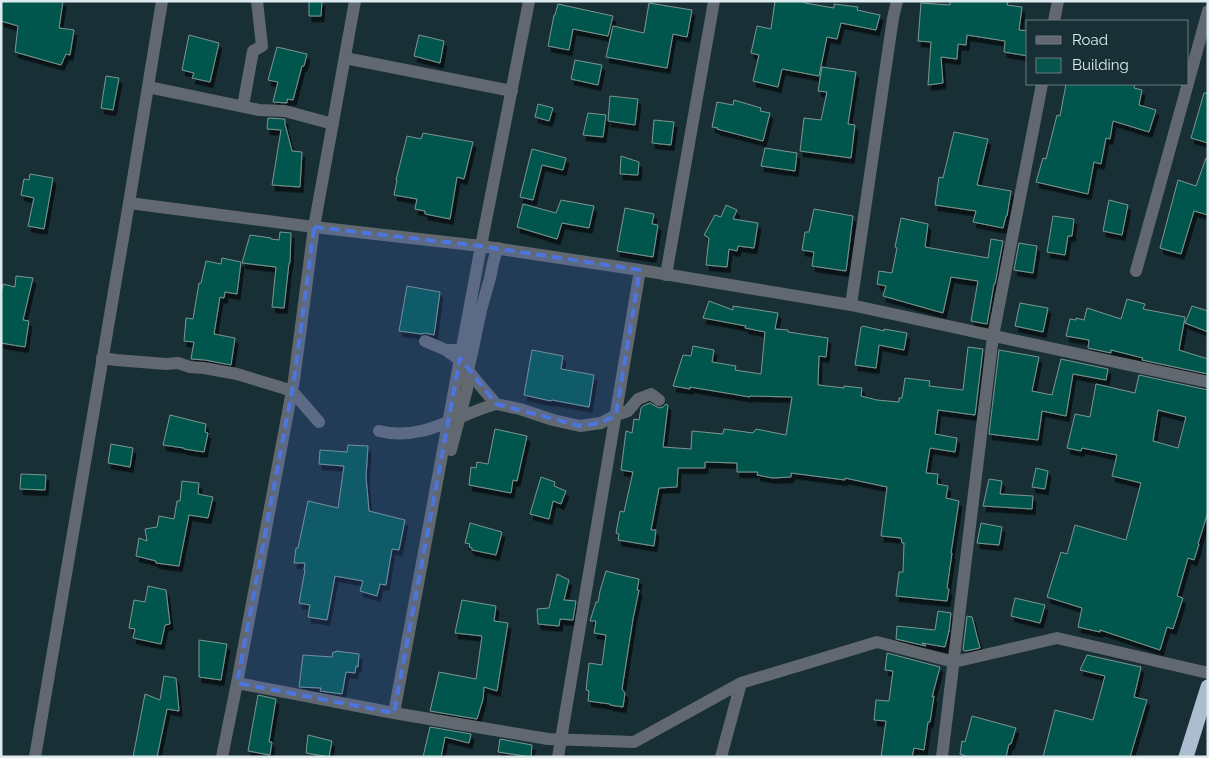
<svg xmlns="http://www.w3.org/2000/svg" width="1209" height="758" font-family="Raleway,sans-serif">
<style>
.building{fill:#06564e;stroke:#7a9691;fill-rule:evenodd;filter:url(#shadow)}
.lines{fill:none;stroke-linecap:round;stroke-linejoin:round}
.minor{stroke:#626870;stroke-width:12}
.highway{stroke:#adbdd0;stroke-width:15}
.marked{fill:#4d75de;fill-opacity:0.2;stroke:#4d75de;stroke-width:4;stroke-dasharray:10 6;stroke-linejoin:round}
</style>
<defs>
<filter id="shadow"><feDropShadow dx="3" dy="5.5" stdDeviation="0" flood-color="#0009"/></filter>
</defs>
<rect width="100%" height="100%" fill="#182f36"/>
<path class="building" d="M1 1H63L59 28 74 30 70 55 66 54 61 65 15 52 18 26 1 21Z
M309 1H322L321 16H309Z
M775 1H798L805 2V3L834 8V4L858 7 857 10 880 15 876 30 841 23 837 39 827 37 819 76 782 69 778 87 753 81 759 55 751 53 757 26 771 29Z
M950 1H1008L1007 5 1022 7 1019 30 1028 31V56L1004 52 1005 41 967 35 966 45 958 44 957 59 941 57 943 83 928 85 931 42 918 41 921 3 950 5Z
M649 3 692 10 687 37 673 34 667 68 606 57 613 26 644 33Z
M558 4 613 16 608 36 573 29 569 50 548 46 554 15H555Z
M189 35 219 43 210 82 192 78 194 73 182 70Z
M419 35 444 41 440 63 414 56Z
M277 47 307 54 304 66H302L293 100 287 99V103L273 102 278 82 268 80Z
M575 60 602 65 598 85 571 79Z
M822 67 856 72 848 124 855 125 851 158 800 151 804 118 821 120 827 92 818 91Z
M106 76 119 78 113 110 101 108Z
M1066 84H1135L1134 88 1142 90 1139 105 1156 110 1149 132 1113 121 1110 139 1106 138 1101 164 1094 162 1088 194 1036 182 1043 158 1046 159 1057 115 1060 116Z
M1204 93H1208V143L1191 138Z
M610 96 638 99 635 125 608 121Z
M734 100 761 108 760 111 770 113 763 141 717 129 718 128 712 127 717 102 733 105Z
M538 104 553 108 549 121 535 117Z
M588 113 606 115 603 137 583 135Z
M268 118 285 119V124L292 151 302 152 300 187 272 185 281 130 267 129Z
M654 120 674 122 671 145 652 143Z
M954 132 988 139 977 185 1011 191 1007 216H1006L1003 228 973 222 976 211 935 205 939 177 943 178Z
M423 133 473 142 464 179 457 177 450 219 425 214V211L415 209 417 199 394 195 397 180H396L407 136 421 139Z
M765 148 797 153 795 171 761 166Z
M532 149 566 158 563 170 542 165 533 200 520 197Z
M621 156 639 162 638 175 620 174Z
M1206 158H1208V215L1194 211 1181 254 1160 248 1178 180 1196 186Z
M30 174 53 178 44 229 28 226 34 198 21 195 24 179 29 180Z
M561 200 594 206 589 228 562 223 557 239 517 227 523 204 556 213Z
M1109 200 1128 205 1122 235 1103 231Z
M726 205 737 210 733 219 758 223 754 248 738 246 737 251 729 249 727 267 706 265 709 238 704 235 715 215 721 217Z
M625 208 654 214 652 224 658 225 653 257 617 251Z
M814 209 853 216 846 271 812 266 814 252 802 250 805 232H809Z
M1053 216 1074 219 1072 236H1068L1065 255 1047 252Z
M901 218 928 224 925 247 988 258 991 239 1003 241 995 284H994L987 324 971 321 978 281 951 277 943 313 883 296 886 286 877 284 879 271 892 273 897 248 895 247Z
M280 232 291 233 290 263H289L284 308 272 307 276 267 242 263 250 235 271 238V239L279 240Z
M1019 243 1037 246 1033 273 1014 270Z
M222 258 241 262 237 294 225 292 224 298 220 297 214 334 235 338 231 365 205 360 191 359 194 342 184 341 186 318 193 319 199 283H201L206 261 221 264Z
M16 276 33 278 23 320 29 321 25 347 1 343V295L3 284 15 287Z
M407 286 440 292 434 335 425 333 422 334 399 331Z
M1127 299 1145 304 1143 309 1185 317 1179 350 1208 359V374L1142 360 1143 358 1111 350V353L1088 348 1089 340 1066 336 1070 319 1076 320V318L1084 320 1087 308 1121 319Z
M709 301 733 310V306L778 313 775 329 788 330V332L828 338 826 357 819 356 818 385 844 388V386L862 388 861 396 877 400 899 402V398H902L905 378 930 381 929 386 963 390 968 347 983 349 975 415 938 410 935 434 957 438 955 452 930 448 926 473 938 474 937 484 948 486 946 498 959 501 951 553H952L947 588 949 589 947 601 896 596 899 572H903L904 543H902L901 538 881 536 887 487 845 478V480L791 473V477L773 478 757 475 758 472H737V463L705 462V468H678L677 487 659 488 651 530H656L654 546 618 540 619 534 616 533 620 511 624 512 633 472 621 470 626 431 632 433 634 419 639 420 641 408 643 406 650 403 659 408 663 407 666 404 668 405 663 447 691 449 692 431 723 434 724 429 753 433 756 429 786 435 792 397 750 396V397L690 387V389L673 386 683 355 691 356 693 346 714 350 712 362 736 366 735 370 761 374 765 332 745 328 746 326 703 318Z
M1020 303 1048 308 1043 332 1015 326Z
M1192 306 1208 311V332L1185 323Z
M863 326 884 331V329L907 333 904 350 879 345 876 368 855 365 861 327H862Z
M532 350 563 356 561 369 594 375 589 407 552 400 551 401 524 395Z
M999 350 1039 357 1032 391 1052 395 1061 359 1108 369 1106 380 1073 374 1066 416 1042 411 1038 440 989 434Z
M1139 375 1208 390V512L1198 544H1199L1194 560 1188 558 1177 596 1183 598 1173 629 1167 627 1160 650 1100 630V632L1078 627 1082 608 1047 597 1061 552 1067 554 1075 525 1126 540 1141 483 1112 476 1117 455 1082 448 1081 451 1067 448 1075 414 1090 417 1096 384 1135 393ZM1158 410 1186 417 1178 448 1153 441Z
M170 415 206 424 205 432 208 433 204 452 184 449V448L163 445Z
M495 429 527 436 517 481 513 480 511 493 469 485 471 467 476 468 477 462 488 464Z
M111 444 133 448 130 467 108 463Z
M348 445 368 446 366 477 369 511 405 520 399 550 392 549 386 585 380 584 377 596 360 591 363 581 335 576 327 620 308 617 310 605 299 603 305 570H304L305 563H294L296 548H298L308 501 338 508 344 466 319 464 320 450 347 452Z
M1036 468 1048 471 1045 489 1032 487Z
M21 474 46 475 45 490 20 489Z
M541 477 555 482 554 486 566 491 561 504 553 501 549 519 530 514Z
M989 479 1002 481 1000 494 1033 496 1032 509 983 506Z
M182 481 199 483 198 494 213 497 208 518 189 515 179 566 156 563V561L136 556 139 538 147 541 145 529 157 527 159 516 174 519 177 501H180Z
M470 523 502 532 496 555 472 550V548L469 547 470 544 465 543Z
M981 523 1002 527 999 545 977 543Z
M606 571 617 574 639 579 637 590H639L633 619 622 689 625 693 623 707 610 705V704L588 701 589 691 586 690 589 663 602 665 606 635 594 633 596 621H590L596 602H598L600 591Z
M557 574 569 580 564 600 576 601 573 620 560 619 559 626 538 624 537 609 549 608Z
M148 586 166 590 170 624 165 625 161 644 133 638 135 629 129 628 134 600 145 602Z
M1015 598 1045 605 1040 623 1011 616Z
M462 600 496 606 494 621 508 623 497 691 484 687 483 699 477 719 430 711 439 672 476 679 482 636 455 633Z
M938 611 951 613 949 632V631L945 647 922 643 926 646 896 639 897 626 935 630Z
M967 616 972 617 980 648 966 651 963 650Z
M199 640 227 644 221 680 199 677Z
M336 651 359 654 358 667 356 666 355 673 346 672 342 694 320 691 321 688 299 687 303 655 332 657 333 652H336Z
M887 653 940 667 932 697 934 696 930 722H928L924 750 914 748 912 757H881L886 721 874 720 876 700 889 701 893 671 885 670Z
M1087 655 1141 667 1134 697 1147 700 1130 757H1043L1055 710 1093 720 1105 676 1080 670Z
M164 676 176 678 179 711 167 709 157 757H133L145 694 160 700Z
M258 695 276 699 269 742H272L270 755 248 751Z
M972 716 1016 728 1011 744H1009L1006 757H969L960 754 962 741 965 742Z
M430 727 471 734 469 743 445 737 441 757H423Z
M308 735 332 741 329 757 306 753Z
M500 739 532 745 531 757 498 752Z"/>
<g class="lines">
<path class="minor" d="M1054 21 1058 1
M345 58 512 91
M148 87 259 110 285 111 333 124
M243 106 253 51 262 46 257 1
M129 203 314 227 481 246 640 270 851 305 1208 382
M1136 271 1208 11
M666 275 714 1
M851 305 893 18 897 1
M425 341 446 350H462L472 353 468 370 467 389 451 450
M446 350 460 360 478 383 496 404 520 409 553 420 580 426 601 423 616 415 628 411 638 399 651 394 659 400
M472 353 481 310 490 278 494 259 498 248
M102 358 116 360 166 364 178 363 190 367 204 368 237 374 283 388 292 391 319 422
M379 431C422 442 456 415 496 404
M237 683 394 713 548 739 634 742 741 683 877 642 954 662 1057 638 1208 673
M394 713 481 246 529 1
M35 757 129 203 162 1
M222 757 237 683 294 380 314 227 355 1
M558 757 640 270
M721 757 741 683
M942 757 993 336 1042 84"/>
<path class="highway" d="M1186 757 1208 687"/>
</g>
<path class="marked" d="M314 227 481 246 640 270 616 415 601 423 580 426 496 404 460 358 394 713 237 683 294 380Z"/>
<rect width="1209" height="758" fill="none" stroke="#ddebef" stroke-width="5"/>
<rect x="1026" y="20" width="162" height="65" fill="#182f36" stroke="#677a80"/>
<rect x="1036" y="36" width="25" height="8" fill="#626870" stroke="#677a80"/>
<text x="1072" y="45" font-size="15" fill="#ddebef">Road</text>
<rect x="1036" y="58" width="25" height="15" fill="#06564e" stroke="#677a80"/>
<text x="1072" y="70" font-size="15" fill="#ddebef">Building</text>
</svg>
